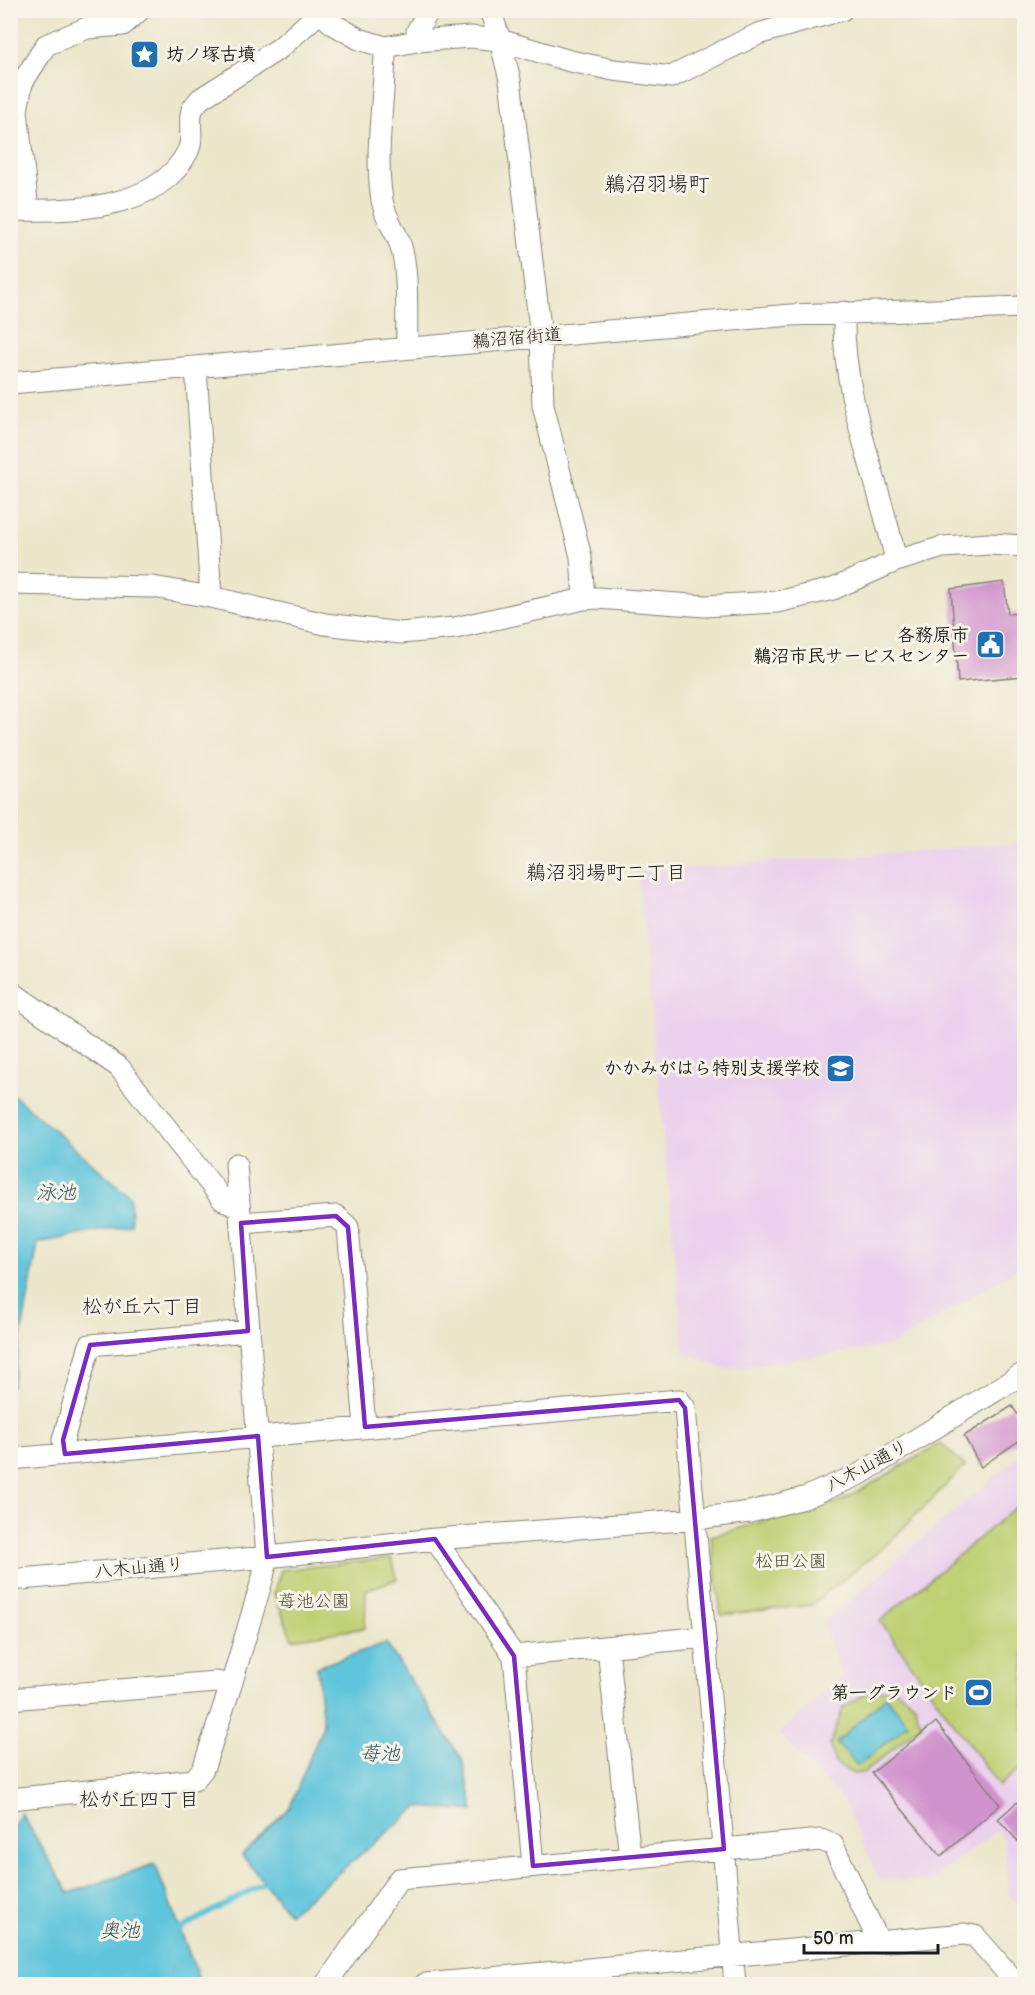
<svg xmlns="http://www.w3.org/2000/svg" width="1035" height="1995" font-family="'Balsamiq Sans','Klee One',sans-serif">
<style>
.built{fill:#ead1ed}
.green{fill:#bfd073;stroke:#6e7648;stroke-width:1.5}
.water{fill:#5fc5dc;stroke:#3e707c;stroke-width:1.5}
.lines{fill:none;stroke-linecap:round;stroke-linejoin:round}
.stream{stroke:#5fc5dc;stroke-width:5}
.building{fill:#d193ce}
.minor-casing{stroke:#848174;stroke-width:23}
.minor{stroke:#fff;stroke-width:21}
.marked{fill:none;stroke:#7b2cbf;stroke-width:4.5;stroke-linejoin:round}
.labels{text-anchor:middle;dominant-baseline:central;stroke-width:6;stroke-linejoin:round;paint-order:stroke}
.poi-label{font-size:18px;font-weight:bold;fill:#1c1c1c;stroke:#f7f3e8;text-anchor:end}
.street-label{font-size:18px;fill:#1c1c1c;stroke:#f7f3e8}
.park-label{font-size:18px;fill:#4d5236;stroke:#f7f3e8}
.neighbourhood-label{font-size:20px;fill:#1c1c1c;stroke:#f7f3e8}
.water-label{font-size:20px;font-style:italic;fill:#33575f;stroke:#f7f3e8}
.quarter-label{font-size:21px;fill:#1c1c1c;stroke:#f7f3e8}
</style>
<rect width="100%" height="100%" fill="#f7f3e8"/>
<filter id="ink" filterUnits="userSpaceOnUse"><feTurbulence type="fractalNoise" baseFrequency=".0167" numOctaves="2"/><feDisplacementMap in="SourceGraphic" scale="12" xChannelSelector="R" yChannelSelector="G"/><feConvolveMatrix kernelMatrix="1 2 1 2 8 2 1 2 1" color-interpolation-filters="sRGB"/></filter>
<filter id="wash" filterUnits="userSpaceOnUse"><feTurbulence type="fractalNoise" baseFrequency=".008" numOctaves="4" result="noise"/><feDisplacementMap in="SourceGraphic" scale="24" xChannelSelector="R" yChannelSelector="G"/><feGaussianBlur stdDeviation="1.35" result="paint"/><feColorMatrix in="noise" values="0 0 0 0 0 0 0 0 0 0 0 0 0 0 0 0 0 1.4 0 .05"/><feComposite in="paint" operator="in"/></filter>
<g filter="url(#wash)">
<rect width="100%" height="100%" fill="#ece6cb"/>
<path class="built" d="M1024 843V1265L891 1346 726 1369 684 1353 638 872Z
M1024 1452V1911L1009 1895 1004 1840 997 1830 931 1881 879 1880 843 1800 779 1734 842 1676 823 1623Z"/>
<path class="green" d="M941 1443 965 1466 884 1547 811 1605 721 1615 711 1536 844 1500Z
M1024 1500V1765L999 1786 880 1621Z
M392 1558 397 1579 366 1590 365 1628 292 1639 274 1593 281 1570Z
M893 1688 915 1704 917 1716 923 1724 864 1773 853 1774 835 1763 830 1745 843 1708 866 1693Z"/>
<path class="water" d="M11 1093 130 1196 131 1225 38 1243 12 1386 10 1385Z
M386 1643 462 1759 474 1811 418 1807 289 1914 242 1855 290 1807 323 1725 317 1667Z
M886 1696 908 1724 858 1766 836 1743Z
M21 1813 69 1893 155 1864 201 1984H11V1832Z"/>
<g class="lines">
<path class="stream" d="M180 1929 264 1883"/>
</g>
<g id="blocks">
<path class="building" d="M1004 582 1008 614 1024 613V676L958 682 951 589Z
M1012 1406 1024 1424V1437L981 1467 964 1436Z
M936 1722 1000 1805 941 1856 872 1773Z
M1024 1796V1848L998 1819Z"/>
</g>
</g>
<g filter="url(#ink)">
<use href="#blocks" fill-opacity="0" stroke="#848174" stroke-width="1.5"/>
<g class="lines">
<defs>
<path id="minor" d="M317 10 333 24 359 39 385 47 417 41 470 37 500 40 570 61 614 70 671 77 758 34 842 10
M490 10 500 40 510 80 541 336 543 405 581 557 584 599
M417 41V31L429 10
M385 47C385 98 374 150 382 200 385 219 396 230 401 247 409 272 406 321 407 348
M10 210C68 211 158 212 188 151 194 139 188 122 192 110 194 106 198 102 200 99L280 48 319 13
M28 210 17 111 22 83 46 45 87 28 123 25 140 10
M844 312C841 398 879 479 896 561
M196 368 211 597
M10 383 791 315 1024 307
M10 584 153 587 211 597 325 624 401 633 455 628 584 599 597 598 705 606 777 602 833 589 896 561 943 547 989 544 1024 546
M10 991 119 1067 223 1200 239 1207
M241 1223 336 1216 348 1227 365 1427
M65 1454 63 1440 90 1345 248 1331
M10 1459 679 1400 685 1408 735 1984
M435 1539 514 1656
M10 1580 267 1557 435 1539 695 1519 750 1512 804 1498 860 1474 1024 1373
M608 1647 630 1858
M10 1699 216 1682 231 1685
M10 1799 194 1780 203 1769 231 1685 263 1577 267 1557 236 1164
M533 1866 514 1656 704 1637
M326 1984 399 1879 821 1840 833 1845 879 1942
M425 1984 964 1934 975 1936 1017 1984"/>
</defs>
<use href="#minor" class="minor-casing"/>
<use href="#minor" class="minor"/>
</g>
</g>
<path class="marked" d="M336 1216 348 1227 365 1427 679 1400 685 1408 724 1849 533 1866 514 1656 435 1539 267 1557 258 1436 65 1454 63 1440 90 1345 248 1331 241 1223Z"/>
<defs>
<symbol id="sight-square" viewBox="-11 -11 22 22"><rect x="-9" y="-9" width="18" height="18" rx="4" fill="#1f6fb2" stroke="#f7f3e8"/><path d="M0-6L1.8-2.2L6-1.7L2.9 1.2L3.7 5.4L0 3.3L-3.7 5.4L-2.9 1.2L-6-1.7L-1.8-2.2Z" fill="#fff"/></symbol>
<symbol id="civic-square" viewBox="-11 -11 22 22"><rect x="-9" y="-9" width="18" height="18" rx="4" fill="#1f6fb2" stroke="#f7f3e8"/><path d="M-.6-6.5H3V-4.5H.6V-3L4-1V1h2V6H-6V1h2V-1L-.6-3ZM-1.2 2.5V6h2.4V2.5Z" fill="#fff"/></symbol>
<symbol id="school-square" viewBox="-11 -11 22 22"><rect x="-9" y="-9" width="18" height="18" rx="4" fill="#1f6fb2" stroke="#f7f3e8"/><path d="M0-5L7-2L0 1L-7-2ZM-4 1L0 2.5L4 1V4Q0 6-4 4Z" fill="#fff"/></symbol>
<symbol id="stadium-square" viewBox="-11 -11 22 22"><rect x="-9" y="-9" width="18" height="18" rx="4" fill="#1f6fb2" stroke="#f7f3e8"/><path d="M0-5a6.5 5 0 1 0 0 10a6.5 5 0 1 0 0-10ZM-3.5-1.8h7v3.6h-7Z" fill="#fff"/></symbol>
</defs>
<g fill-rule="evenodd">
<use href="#sight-square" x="128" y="38" width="33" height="33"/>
<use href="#civic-square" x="974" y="628" width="33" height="33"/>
<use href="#school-square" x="824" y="1052" width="33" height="33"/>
<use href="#stadium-square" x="962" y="1676" width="33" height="33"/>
</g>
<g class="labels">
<g class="poi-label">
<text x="166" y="54" text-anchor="start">坊ノ塚古墳</text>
<text x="969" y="635">各務原市<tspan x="969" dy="21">鵜沼市民サービスセンター</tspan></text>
<text x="820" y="1068">かかみがはら特別支援学校</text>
<text x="957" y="1693">第一グラウンド</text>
</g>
<g class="street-label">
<text transform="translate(517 338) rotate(-5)">鵜沼宿街道</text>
<text transform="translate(867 1466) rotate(-28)">八木山通り</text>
<text transform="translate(139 1568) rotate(-5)">八木山通り</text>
</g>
<g class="park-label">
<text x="791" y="1561">松田公園</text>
<text x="314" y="1601">苺池公園</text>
</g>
<g class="neighbourhood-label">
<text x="606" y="873">鵜沼羽場町二丁目</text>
<text x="142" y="1307">松が丘六丁目</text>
<text x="139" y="1800">松が丘四丁目</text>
</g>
<g class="water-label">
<text x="56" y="1193">泳池</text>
<text x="380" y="1754">苺池</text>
<text x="120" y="1931">奥池</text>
</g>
<g class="quarter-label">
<text x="657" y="184">鵜沼羽場町</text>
</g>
</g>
<rect width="1035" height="1995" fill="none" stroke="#f7f3e8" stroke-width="36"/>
<path d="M804 1944v9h134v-9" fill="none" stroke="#1c1c1c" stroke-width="3"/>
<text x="813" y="1944" font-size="18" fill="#1c1c1c" stroke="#f7f3e8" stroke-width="4.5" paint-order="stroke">50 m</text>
</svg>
